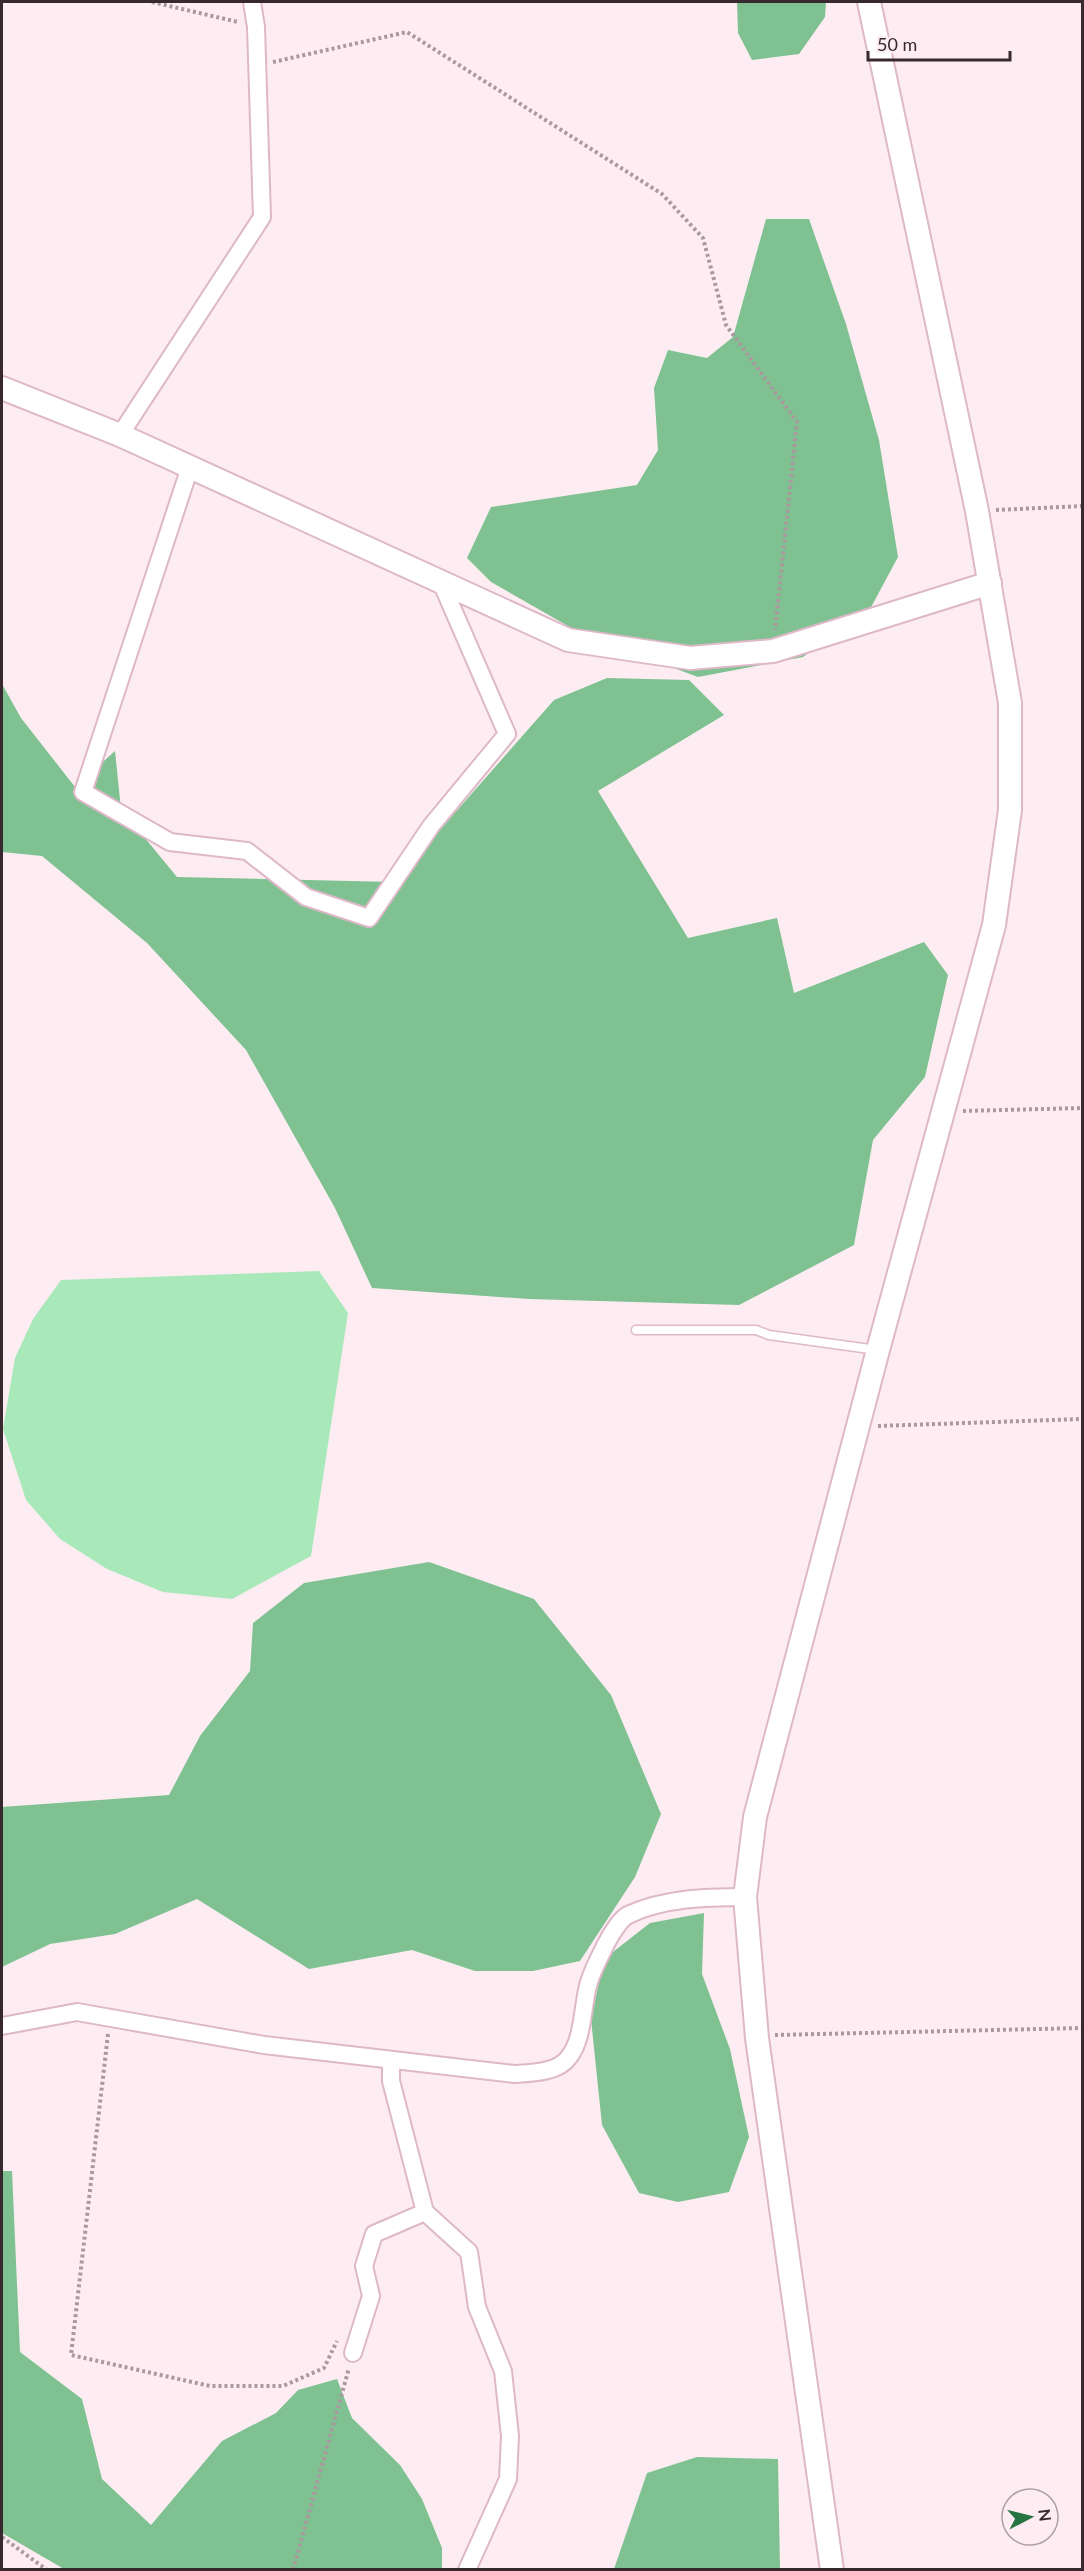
<svg xmlns="http://www.w3.org/2000/svg" width="1084" height="2571" font-family="Lato,sans-serif">
<style>
.green{fill:#a9e8b9}
.forest{fill:#7fc191}
.lines{fill:none;stroke-linecap:round;stroke-linejoin:round}
.lane-casing{stroke:#deb8c8;stroke-width:11}
.street-casing{stroke:#deb8c8;stroke-width:20}
.secondary-casing{stroke:#deb8c8;stroke-width:26}
.path{stroke:#a9999f;stroke-width:4;stroke-dasharray:3 3;stroke-linecap:butt}
.lane{stroke:#fff;stroke-width:8}
.street{stroke:#fff;stroke-width:16}
.secondary{stroke:#fff;stroke-width:22}
</style>
<rect width="100%" height="100%" fill="#fdedf3"/>
<path class="green" d="M319 1271 348 1313 311 1556 232 1599 163 1592 107 1569 60 1539 26 1500 3 1429 15 1358 33 1319 61 1280Z"/>
<path class="forest" d="M737 2H826L825 17 799 54 752 60 738 33Z
M766 219H809L846 324 879 440 898 557 869 611 803 657 698 677 582 634 491 582 467 558 491 507 637 485 658 450 654 388 668 350 707 358 733 337Z
M607 678 689 680 724 715 598 791 688 938 777 918 794 993 924 942 948 975 925 1077 873 1140 854 1245 739 1305 529 1299 372 1288 335 1208 246 1050 147 943 42 856 2 852V684L21 718 75 787 115 751 121 809 177 877 394 882 554 700Z
M429 1562 534 1599 611 1695 661 1814 635 1877 580 1961 533 1971H475L412 1950 309 1969 197 1899 115 1934 50 1944 2 1967V1807L169 1795 200 1736 250 1671 253 1623 304 1583Z
M704 1913 702 1974 730 2049 749 2137 729 2192 678 2202 639 2193 602 2125 591 2019 604 1959 650 1923Z
M2 2171H12L20 2352 82 2399 102 2479 151 2525 222 2441 276 2413 298 2390 337 2379 352 2418 400 2465 422 2499 442 2548V2569H64L2 2533Z
M697 2457 778 2459 780 2569H614L647 2473Z"/>
<g class="lines">
<defs>
<path id="lane" d="M636 1330H756L769 1335 877 1350"/>
<path id="street" d="M120 435 262 217 256 27 252 2
M190 467 83 792 170 842 247 851 306 897 369 918 431 826 507 734 441 582
M2 2026 77 2012 264 2045 514 2074C531 2073 558 2073 569 2057 584 2038 582 2005 589 1982 593 1969 600 1956 606 1944 610 1936 620 1919 628 1915 663 1898 708 1897 745 1897
M391 2061V2081L425 2212 469 2252 477 2307 503 2371 510 2436 508 2479 467 2570
M353 2353 371 2296 364 2266 374 2234 425 2212"/>
<path id="secondary" d="M2 388 120 435 568 640 690 658 773 651 990 583
M832 2570 757 2038 745 1897 755 1817 878 1350 994 925 1010 810V703L977 511 869 2"/>
</defs>
<use href="#lane" class="lane-casing"/>
<use href="#street" class="street-casing"/>
<use href="#secondary" class="secondary-casing"/>
<path class="path" d="M152 2 238 22
M273 62 407 32 662 194 703 238 726 325 797 422 775 630
M996 510 1082 506
M963 1111 1082 1108
M878 1426 1082 1419
M108 2034 71 2355 210 2386H283L324 2368 337 2341
M775 2035 1082 2028
M2 2537 47 2570
M293 2570 349 2368"/>
<use href="#lane" class="lane"/>
<use href="#street" class="street"/>
<use href="#secondary" class="secondary"/>
</g>
<rect width="1084" height="2571" fill="none" stroke="#382930" stroke-width="6"/>
<g transform="translate(1030 2517) rotate(83)"><circle r="28" fill="#fdedf3" stroke="#ae9fa5" stroke-width="1.5"/>
<path d="M0-4.5L10 22L0 15L-10 22Z" fill="#277443"/>
<text y="-9" font-size="16" font-weight="bold" text-anchor="middle" fill="#382930">N</text>
</g>
<path d="M868 51v9h142v-9" fill="none" stroke="#382930" stroke-width="3"/>
<text x="877" y="51" font-size="18" fill="#382930" stroke="#fdedf3" stroke-width="4.5" paint-order="stroke">50 m</text>
</svg>
